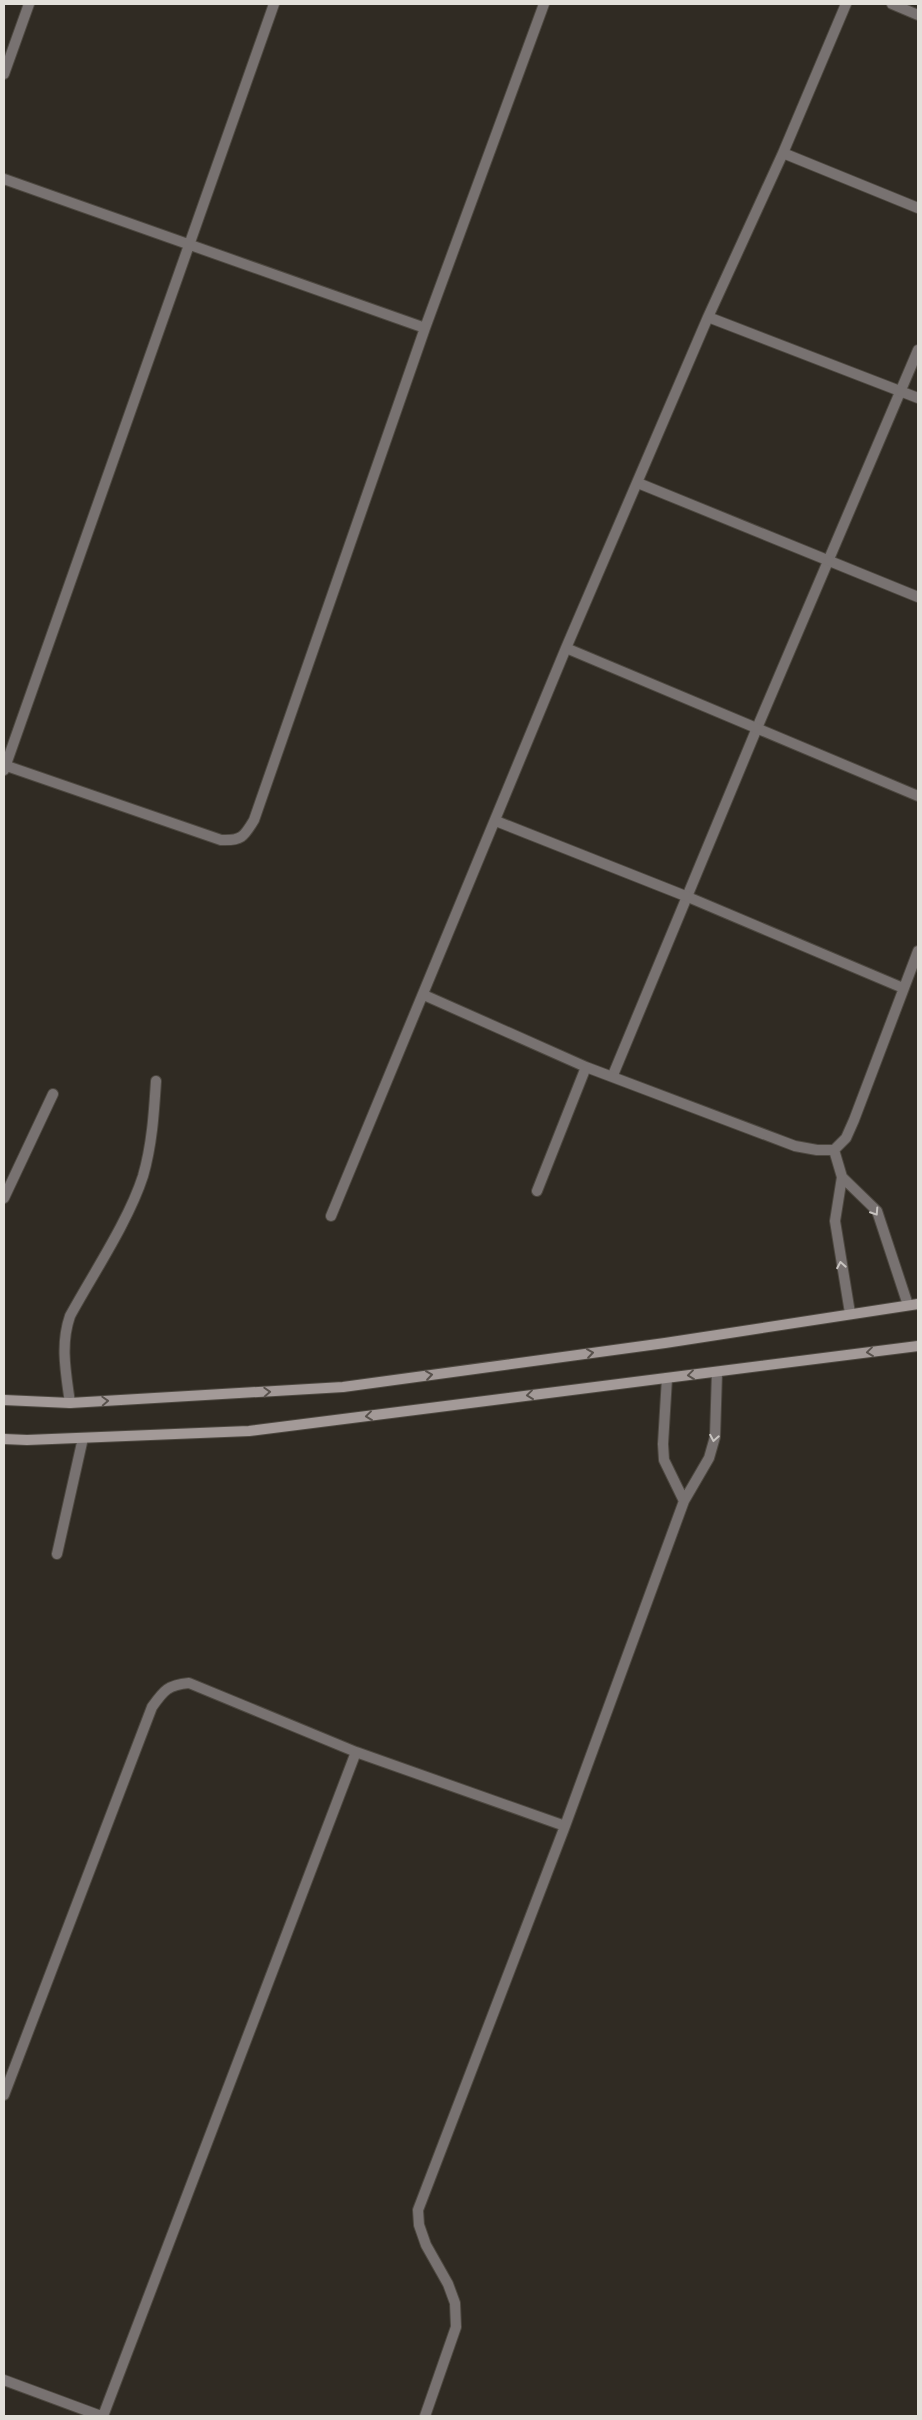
<svg xmlns="http://www.w3.org/2000/svg" width="922" height="2420" font-family="'Work Sans',sans-serif">
<style>
.lines{fill:none;stroke-linecap:round;stroke-linejoin:round}
.lane-casing{stroke:#4d4840;stroke-width:12}
.street-casing{stroke:#4d4840;stroke-width:12}
.secondary-casing{stroke:#4d4840;stroke-width:12}
.lane{stroke:#787271;stroke-width:10}
.street{stroke:#787271;stroke-width:10}
.secondary{stroke:#a39a98;stroke-width:10}
.oneway{stroke:#c8c4c0}
.oneway2{stroke:#58514c}
</style>
<rect width="100%" height="100%" fill="#302b23"/>
<g class="lines">
<defs>
<path id="lane" d="M613 1075 757 728 918 350
M4 1198 53 1094
M70 1403C66 1373 60 1345 70 1316 93 1274 129 1220 143 1176 152 1145 154 1113 156 1081
M57 1554 83 1438"/>
<path id="street" d="M892 4 918 15
M4 74 29 4
M783 153 918 208
M4 179 425 328
M708 317 918 398
M638 483 918 597
M566 648 918 796
M4 765 221 840C241 841 244 837 254 820L425 328 544 4
M4 770 274 4
M496 821 688 897 903 988
M424 995 586 1067 795 1146 817 1150H834L846 1138 854 1120 918 951
M834 1150 842 1177 835 1221 850 1313
M842 1177 877 1211 908 1305
M537 1191 586 1067
M331 1216 566 648 708 317 783 153 846 4
M667 1378 663 1444 664 1460 684 1501
M4 2095 152 1707C164 1690 168 1685 189 1683L356 1752 565 1826
M4 2380 101 2416
M103 2416 356 1752
M425 2416 456 2327 455 2303 448 2284 426 2245 419 2225 418 2210 565 1826 684 1501 709 1458 715 1437 717 1372"/>
<path id="secondary" d="M4 1400 70 1403 343 1387 665 1343 918 1304
M4 1439 27 1440 249 1431 918 1346"/>
</defs>
<use href="#lane" class="lane-casing"/>
<use href="#street" class="street-casing"/>
<use href="#secondary" class="secondary-casing"/>
<use href="#lane" class="lane"/>
<use href="#street" class="street"/>
<use href="#secondary" class="secondary"/>
</g>
<defs><path id="oneway-chevron" d="M-2-3.5L2.5 0L-2 3.5" fill="none" stroke-width="1.6" stroke-linecap="round" stroke-linejoin="round" transform="scale(1.25)"/></defs>
<g class="oneway">
<use href="#oneway-chevron" transform="translate(875 1212) rotate(57)"/>
<use href="#oneway-chevron" transform="translate(841 1265) rotate(-100)"/>
<use href="#oneway-chevron" transform="translate(714 1438) rotate(100)"/>
</g>
<g class="oneway2">
<use href="#oneway-chevron" transform="translate(870 1352) rotate(173)"/>
<use href="#oneway-chevron" transform="translate(590 1353) rotate(-8)"/>
<use href="#oneway-chevron" transform="translate(429 1375) rotate(-8)"/>
<use href="#oneway-chevron" transform="translate(691 1375) rotate(173)"/>
<use href="#oneway-chevron" transform="translate(267 1392) rotate(-3)"/>
<use href="#oneway-chevron" transform="translate(530 1395) rotate(173)"/>
<use href="#oneway-chevron" transform="translate(105 1401) rotate(-3)"/>
<use href="#oneway-chevron" transform="translate(369 1416) rotate(173)"/>
</g>
<rect width="922" height="2420" fill="none" stroke="#e3e0da" stroke-width="10"/>
</svg>
